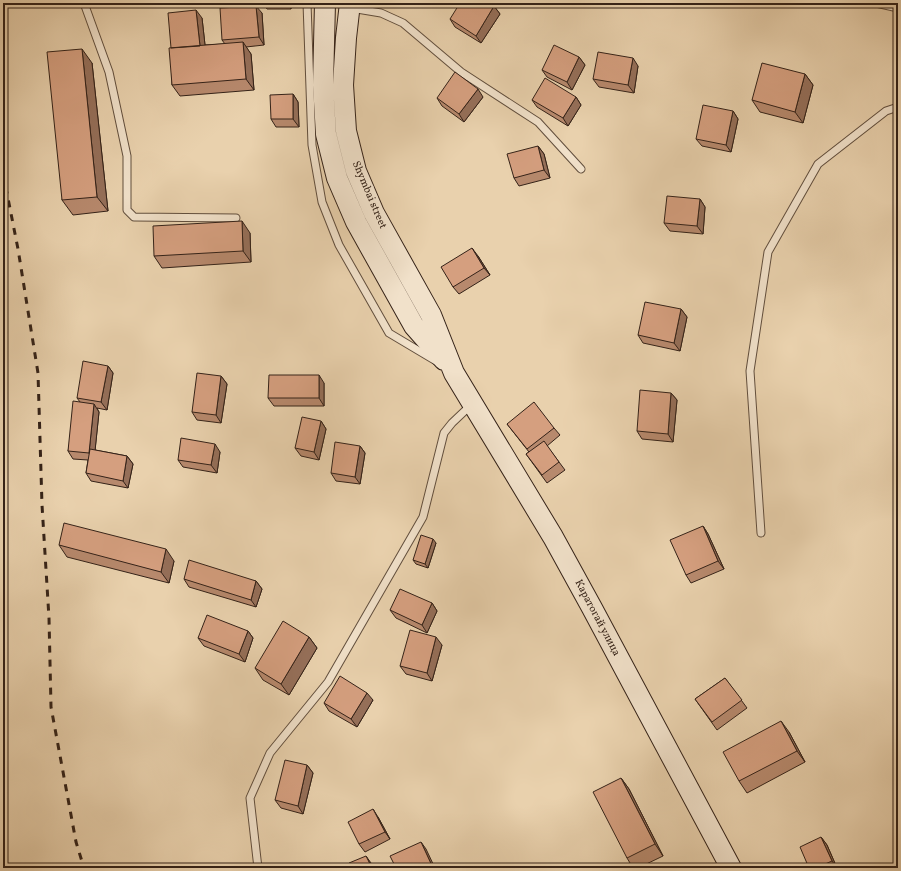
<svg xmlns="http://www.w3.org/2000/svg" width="901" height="871" font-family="Vollkorn,serif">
	<rect width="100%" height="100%" fill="#e9d1ad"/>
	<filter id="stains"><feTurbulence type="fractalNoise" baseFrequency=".005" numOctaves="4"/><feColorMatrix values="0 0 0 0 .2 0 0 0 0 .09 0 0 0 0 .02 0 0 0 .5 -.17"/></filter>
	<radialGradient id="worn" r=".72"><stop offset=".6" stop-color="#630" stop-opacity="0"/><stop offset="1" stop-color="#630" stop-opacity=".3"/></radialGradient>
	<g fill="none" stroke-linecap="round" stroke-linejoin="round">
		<g stroke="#614e3d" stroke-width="9">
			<path id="lane" d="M84,3l25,69 18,84v54l7,7 102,1
				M307,3l5,142 10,57 17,43 50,88 47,28
				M876,3l22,5
				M351,8l30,5 22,10 58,49 77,50 43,47
				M761,533l-11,-162 18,-119 50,-88 68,-53 12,-4
				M258,868l-8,-70 20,-45 58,-71 95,-165 21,-84 8,-10 19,-18"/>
		</g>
		<g stroke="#342218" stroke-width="22">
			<path id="secondary" d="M325,3l-2,82 3,49 11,44 19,44 58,104 30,34
				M350,3l-4,35 -3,47 3,46 10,40 18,42 57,102 23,58 99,164 39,71 139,260"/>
		</g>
		<use href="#lane" stroke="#f1e1ca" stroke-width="7"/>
		<use href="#secondary" stroke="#f1e1ca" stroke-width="20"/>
		<path stroke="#342218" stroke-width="3" stroke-dasharray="7 7" stroke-linecap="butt" d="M3,173l15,76 20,124 4,132 7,113 2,89 25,135 8,26"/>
	</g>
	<path fill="#b7896d" stroke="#342218" d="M263,3h28v6h-24z
		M494,6l6,8 -19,29 -26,-16 -5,-8z
		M262,13l2,32 -18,2 5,7 3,36 -74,6 -8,-11 -1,-37 31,-30 3,27 20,-1 -3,-4z
		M579,57l6,8 -13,25 -25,-13 -5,-7z
		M92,63l16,148 -35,4 -11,-15z
		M638,66l-4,27 -35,-6 -6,-8z
		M805,74l8,11 -10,38 -43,-11 -8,-12z
		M293,94l5,8 1,25h-23l-5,-8z
		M483,97l-19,25 -22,-16 -5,-8z
		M576,97l5,8 -13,21 -31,-19 -5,-7z
		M733,111l5,8 -7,33 -29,-6 -6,-7z
		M538,146l6,8 6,24 -31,8 -5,-8z
		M700,199l5,8 -2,27 -33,-3 -6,-8z
		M250,233l1,29 -89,6 -8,-12z
		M478,256l12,19 -31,19 -6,-7z
		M681,309l6,8 -7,34 -37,-8 -5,-8z
		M108,366l5,7 -6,37 -10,-2 2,4 -4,38 32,6 6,8 -5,24 -37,-7 -5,-8 2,-13 -15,-1 -5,-8 12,-49 -3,-4z
		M221,376l6,8 -6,39 -24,-3 -5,-8z
		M324,383v23h-50l-6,-8z
		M671,393l6,7 -4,42 -31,-3 -5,-8z
		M321,421l5,8 -7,31 -18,-4 -6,-8z
		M507,424l47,4 6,7 -13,11 18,24 -18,13 -21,-29 3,-2z
		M360,446l5,7 -5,31 -24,-3 -5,-8z
		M220,452l-3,21 -34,-6 -5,-7z
		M703,526l5,8 16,35 -33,14 -5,-8z
		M436,543l-8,25 -12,-4 -3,-4z
		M59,545l115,16 -5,22 -102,-26z
		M184,579l72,2 6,8 -6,18 -67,-20z
		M432,603l5,8 -10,22 -31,-15 -6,-8z
		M248,631l5,7 -8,24 -41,-16 -6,-8z
		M309,637l8,11 -28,47 -26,-15 -8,-12z
		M442,645l-10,36 -26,-7 -6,-8z
		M725,678l22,30 -30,22 -22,-31z
		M373,700l-16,27 -28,-16 -5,-8z
		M789,732l16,30 -58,31 -8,-12z
		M307,765l6,8 -10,41 -22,-6 -6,-8z
		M621,778l8,11 34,67 -25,12h-5l-6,-10z
		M378,817l12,22 -25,13 -6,-8z
		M821,837l6,8 10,23h-28z"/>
	<path fill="#956f59" stroke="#342218" d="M287,3h4v6z
		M256,6l6,7 2,32 -5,-8z
		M494,6l6,8 -19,29 -5,-7z
		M196,10l6,8 4,36 -6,-8z
		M243,42l8,12 3,36 -8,-11z
		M82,49l10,14 16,148 -11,-14z
		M579,57l6,8 -13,25 -5,-8z
		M633,58l5,8 -4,27 -6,-8z
		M805,74l8,11 -10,38 -8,-11z
		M478,89l5,8 -19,25 -5,-8z
		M293,94l5,8 1,25 -6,-8z
		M576,97l5,8 -13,21 -5,-8z
		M733,111l5,8 -7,33 -5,-7z
		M538,146l6,8 6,24 -6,-8z
		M700,199l5,8 -2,27 -6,-8z
		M242,221l8,12 1,29 -8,-11z
		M472,248l6,8 12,19 -6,-7z
		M681,309l6,8 -7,34 -6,-8z
		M108,366l5,7 -6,37 -6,-8z
		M319,375l5,8v23l-5,-8z
		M221,376l6,8 -6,39 -5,-8z
		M671,393l6,7 -4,42 -5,-8z
		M94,404l5,8 -5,49 -5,-8z
		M321,421l5,8 -7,31 -5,-8z
		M215,444l5,8 -3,21 -6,-8z
		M360,446l5,7 -5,31 -5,-7z
		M127,456l6,8 -5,24 -5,-7z
		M703,526l5,8 16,35 -6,-8z
		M433,539l3,4 -8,25 -3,-4z
		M166,549l8,12 -5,22 -8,-11z
		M256,581l6,8 -6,18 -5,-7z
		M432,603l5,8 -10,22 -5,-8z
		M248,631l5,7 -8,24 -6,-8z
		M309,637l8,11 -28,47 -8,-11z
		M436,637l6,8 -10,36 -5,-8z
		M367,693l6,7 -16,27 -6,-8z
		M781,721l8,11 16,30 -8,-11z
		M307,765l6,8 -10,41 -5,-8z
		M621,778l8,11 34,67 -8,-12z
		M373,809l5,8 12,22 -5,-7z
		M821,837l6,8 10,23 -5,-7z
		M421,842l5,7 9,19h-2z
		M366,856l5,7 3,5h-2z"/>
	<path fill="#d59f7f" stroke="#342218" d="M460,3h29l5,3 -18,30 -26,-17z
		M256,6l3,31 -37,3 -2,-32z
		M196,10l4,36 -29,2 -3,-35z
		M243,42l3,37 -74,6 -3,-37z
		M554,45l25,12 -12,25 -25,-12z
		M82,49l15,148 -35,3 -15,-148z
		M598,52l35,6 -5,27 -35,-6z
		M762,63l43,11 -10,38 -43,-12z
		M455,72l23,17 -19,25 -22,-16z
		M545,78l31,19 -13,21 -31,-18z
		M293,94v25h-22l-1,-24z
		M703,105l30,6 -7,34 -30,-6z
		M538,146l6,24 -30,8 -7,-24z
		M667,196l33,3 -3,27 -33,-3z
		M242,221l1,30 -89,5 -1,-30z
		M472,248l12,20 -31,19 -12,-20z
		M645,302l36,7 -7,34 -36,-8z
		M83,361l25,5 -7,36 -24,-4z
		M197,373l24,3 -5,39 -24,-3z
		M269,375h50v23h-51z
		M640,390l31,3 -3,41 -31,-3z
		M73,401l21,3 -5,49 -21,-2z
		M534,402l20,26 -27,21 -20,-25z
		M302,417l19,4 -7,31 -19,-4z
		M181,438l34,6 -4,21 -33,-5z
		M544,441l15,21 -17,13 -16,-21z
		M335,442l25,4 -5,31 -24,-4z
		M90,449l37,7 -4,25 -37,-8z
		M64,523l102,26 -5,23 -102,-27z
		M703,526l15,35 -32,14 -16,-35z
		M421,535l12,4 -8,25 -12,-4z
		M189,560l67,21 -5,19 -67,-21z
		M400,589l32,14 -10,22 -32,-15z
		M207,615l41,16 -9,23 -41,-16z
		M283,621l26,16 -28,47 -26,-16z
		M410,630l26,7 -9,36 -27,-7z
		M340,676l27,17 -16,26 -27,-16z
		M725,678l17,22 -30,22 -17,-23z
		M781,721l16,30 -58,30 -16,-29z
		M285,760l22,5 -9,41 -23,-6z
		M621,778l34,66 -28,14 -34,-66z
		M373,809l12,23 -26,12 -11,-22z
		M821,837l11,24 -16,7h-7l-9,-21z
		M421,842l12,26h-37l-6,-12z
		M366,856l6,12h-21l-2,-5z"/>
	<g text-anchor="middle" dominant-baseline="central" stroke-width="4" stroke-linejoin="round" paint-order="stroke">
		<g font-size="11" fill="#342218" stroke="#f1e1ca">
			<text transform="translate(369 195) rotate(67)">Shymbai street</text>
			<text transform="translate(597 618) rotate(62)">Каратогай улица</text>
		</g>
	</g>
	<rect width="901" height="871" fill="none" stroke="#e9d1ad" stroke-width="16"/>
	<rect x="4" y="4" width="893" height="863" fill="none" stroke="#342218" stroke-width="2"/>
	<rect x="8" y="8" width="885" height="855" fill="none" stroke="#342218"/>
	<rect width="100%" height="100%" filter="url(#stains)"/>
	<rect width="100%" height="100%" fill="url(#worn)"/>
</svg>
